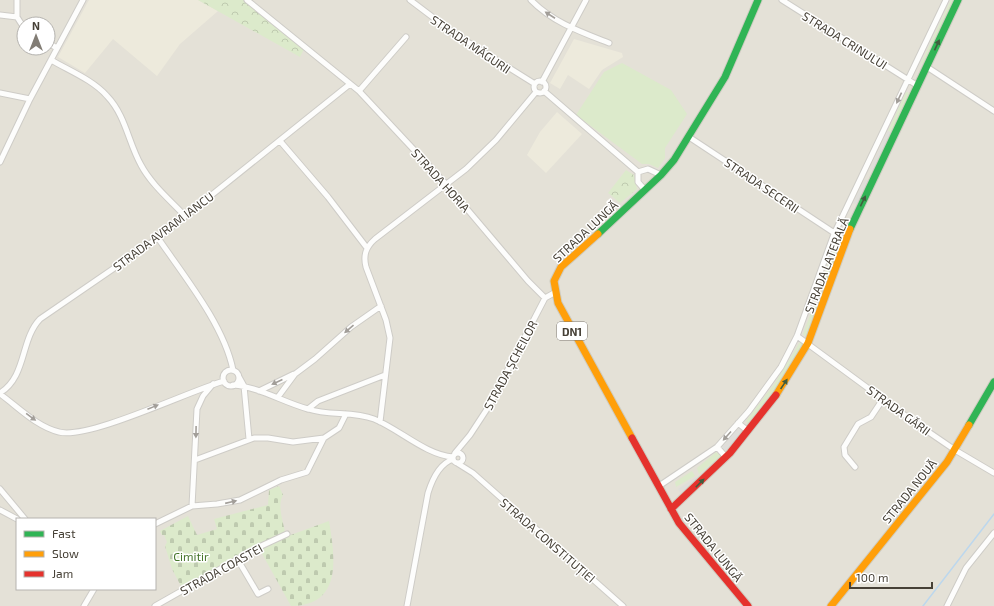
<svg xmlns="http://www.w3.org/2000/svg" width="994" height="606" font-family="'Exo 2',sans-serif">
	<defs>
		<pattern id="cemetery-stones" width="16" height="16" patternUnits="userSpaceOnUse"><rect width="16" height="16" fill="#dceacb"/><path d="M2 7V4a2 2 0 0 1 4 0v3zM10 15v-3a2 2 0 0 1 4 0v3z" fill="#becaaf"/></pattern>
		<pattern id="park-crowns" width="20" height="18" patternUnits="userSpaceOnUse"><rect width="20" height="18" fill="#dceacb"/><path d="M2 6a3 3 0 1 1 6 0M12 15a3 3 0 1 1 6 0" fill="none" stroke="#becaaf"/></pattern>
	</defs>
	<rect width="100%" height="100%" fill="#f0efea"/>
	<path fill="#e4e1d7" fill-rule="evenodd" d="M0,0h994v606h-994zM24,24h24v24h-24zM17,519h138v70h-138z"/>
	<path fill="#edeadc" d="M89,0h109l20,11 -38,33 -23,32 -44,-37 -28,34 -27,-16z
		M574,39l48,14 1,4 -21,13 -13,19 -21,-14 -8,14 -10,-6z
		M557,112l25,22 -36,39 -19,-18 13,-23z"/>
	<path fill="#dceacb" d="M951,0h4l-31,64 -3,-1z
		M622,63l49,27 16,24 -22,34v10l-7,10 -9,-4h-7l-66,-49 28,-43z
		M906,92l5,1 -19,40 -4,-2z
		M839,240l1,2 -13,39 -3,1 -1,-2 13,-39z
		M814,305l4,1 -11,30h-2l-2,-2z
		M800,342l2,1v3c-8,15 -40,72 -54,78l-2,-3 29,-38z
		M716,452l4,3v2l-21,17 -2,-6z
		M692,471l3,5 -19,11 -1,-5z"/>
	<path fill="url(#cemetery-stones)" d="M279,486l4,9c-6,10 0,26 2,37l-28,14 -75,42 -10,-19 -7,-23 2,-4 -3,-7h-2l-2,-4 28,-15 9,19 20,-6 -3,-10 54,-14 1,-15z
		M329,521c6,36 14,85 -38,85l-31,-56 28,-14z"/>
	<path fill="url(#park-crowns)" d="M198,0h48l58,49 -4,8z
		M626,170l8,5 3,14 -17,14 -12,-10z"/>
	<path fill="#dfdeda" d="M888,131l4,2 -18,38 -4,-2z
		M865,179l4,2 -11,24 -5,-2z
		M739,427l5,5 -19,20 -5,-5z
		M696,477l3,3 -19,13 -2,-4z"/>
	<g fill="none" stroke-linecap="round" stroke-linejoin="round">
		<path stroke="#bcd7ed" stroke-width="1.5" d="M923,606l71,-92"/>
		<g stroke="#ceccc7" stroke-width="7">
			<path id="street" d="M17,0v17l7,11
				M247,0l112,91 86,92 83,98 17,17
				M410,0l45,34 80,50
				M531,0c21,22 50,32 78,43
				M782,0l136,86
				M0,15l17,2
				M48,43l9,5
				M51,60c19,11 42,20 56,36 19,20 21,46 34,69 10,19 29,35 44,51
				M927,67l67,44
				M534 87a6 6 0 1 1 12 0a6 6 0 1 1-12 0Z
				M542,82l44,-82
				M359,91l47,-54
				M544,91l94,81
				M0,93l30,6
				M689,137l156,103
				M280,141l48,56 39,51
				M0,162l30,-63 53,-99
				M638,172l10,-3 13,6
				M638,172v10l7,8
				M158,238c26,38 66,87 75,132
				M797,336l117,86 41,28 39,23
				M223 378a8 8 0 1 1 16 0a8 8 0 1 1-16 0Z
				M239,377l5,9 5,53
				M233,385c27,2 49,17 75,24 21,7 45,2 66,10 25,10 52,36 79,38
				M259,391l35,-17
				M0,393c27,-17 20,-53 40,-74l118,-81 192,-154
				M0,394c18,13 37,33 59,38 29,8 130,-41 165,-51
				M278,397l17,-23 20,-15 36,-32 30,-21
				M308,409l10,-8 67,-26
				M380,422l10,-84 -4,-18 -20,-53c-3,-12 0,-20 9,-28l91,-70 30,-29 40,-48
				M738,423l10,8
				M717,447l8,9
				M453 458a5 5 0 1 1 10 0a5 5 0 1 1-10 0Z
				M455,453l15,-18 19,-29 56,-108 9,-5
				M195,460l59,-22h14l25,4 31,-4
				M457,463l16,10 150,133
				M855,467l-10,-12 -1,-8 14,-23 13,-7 12,-18
				M659,486l58,-39 32,-36 32,-44 16,-31 37,-102 112,-234
				M0,489l25,30
				M192,506l5,-97 6,-13 10,-12
				M0,510l17,9
				M155,524l37,-18 25,-2 23,-4 41,-20 26,-8 17,-34 15,-10 7,-14
				M238,560l20,34 10,-5
				M84,606l10,-17
				M155,606l104,-59 28,-13
				M407,606l21,-113c4,-13 11,-29 25,-34
				M947,606l19,-38 28,-35"/>
		</g>
		<g stroke="#ceccc1" stroke-width="9">
			<path id="fast" d="M850,229l108,-229
				M598,234l63,-59 13,-15 51,-83 33,-77
				M969,425l25,-43"/>
		</g>
		<g stroke="#ceccc1" stroke-width="9">
			<path id="slow" d="M598,234l-37,33 -7,14 4,22 74,135
				M776,395l32,-52 42,-114
				M831,606l116,-144 22,-37"/>
		</g>
		<g stroke="#ceccc1" stroke-width="9">
			<path id="jam" d="M632,438l47,85 69,83
				M671,509l59,-56 46,-58"/>
		</g>
		<use href="#street" stroke="#fdfdfc" stroke-width="5"/>
		<use href="#fast" stroke="#30b455" stroke-width="7"/>
		<use href="#slow" stroke="#ff9f0a" stroke-width="7"/>
		<use href="#jam" stroke="#e5322d" stroke-width="7"/>
	</g>
	<defs><path id="oneway-solid" d="M-6-.8H1V-3.2L6.5 0L1 3.2V.8H-6Z"/></defs>
	<g fill="#a29e99">
		<use href="#oneway-solid" transform="translate(550 15) rotate(-147)"/>
		<use href="#oneway-solid" transform="translate(899 98) rotate(115)"/>
		<use href="#oneway-solid" transform="translate(349 329) rotate(139)"/>
		<use href="#oneway-solid" transform="translate(277 382) rotate(155)"/>
		<use href="#oneway-solid" transform="translate(153 407) rotate(-22)"/>
		<use href="#oneway-solid" transform="translate(31 417) rotate(36)"/>
		<use href="#oneway-solid" transform="translate(196 432) rotate(91)"/>
		<use href="#oneway-solid" transform="translate(727 436) rotate(132)"/>
		<use href="#oneway-solid" transform="translate(231 502) rotate(-13)"/>
	</g>
	<g fill="#405d3e">
		<use href="#oneway-solid" transform="translate(937 45) rotate(-65)"/>
		<use href="#oneway-solid" transform="translate(863 201) rotate(-64)"/>
		<use href="#oneway-solid" transform="translate(784 384) rotate(-56)"/>
		<use href="#oneway-solid" transform="translate(700 483) rotate(-45)"/>
	</g>
	<g text-anchor="middle" dominant-baseline="central" stroke-width="3" stroke-linejoin="round" paint-order="stroke">
		<rect fill="#fff" stroke="#7e7972" stroke-width="1" x="557" y="322" width="30" height="18" rx="3"/>
		<g font-size="11" font-weight="bold" fill="#464036">
			<text x="572" y="331">DN1</text>
		</g>
		<g font-size="12" fill="#464036" stroke="#fff">
			<text transform="translate(845 40) rotate(32)">STRADA CRINULUI</text>
			<text transform="translate(471 44) rotate(34)">STRADA MĂGURII</text>
			<text transform="translate(441 180) rotate(48)">STRADA HORIA</text>
			<text transform="translate(762 185) rotate(34)">STRADA SECERII</text>
			<text transform="translate(163 231) rotate(-37)">STRADA AVRAM IANCU</text>
			<text transform="translate(585 231) rotate(-43)">STRADA LUNGĂ</text>
			<text transform="translate(826 265) rotate(-69)">STRADA LATERALĂ</text>
			<text transform="translate(510 365) rotate(-62)">STRADA ȘCHEILOR</text>
			<text transform="translate(899 410) rotate(36)">STRADA GĂRII</text>
			<text transform="translate(909 491) rotate(-51)">STRADA NOUĂ</text>
			<text transform="translate(548 540) rotate(41)">STRADA CONSTITUȚIEI</text>
			<text transform="translate(714 547) rotate(51)">STRADA LUNGĂ</text>
			<text transform="translate(221 569) rotate(-29)">STRADA COASTEI</text>
		</g>
		<g font-size="12" fill="#45752b" stroke="#fff">
			<text x="191" y="556">Cimitir</text>
		</g>
	</g>
	<rect x="16" y="518" width="140" height="72" fill="#ffffff" stroke="#b5b3af"/>
	<rect x="24" y="531" width="20" height="6" fill="#30b455" stroke="#b5b3af"/>
	<text x="52" y="538" font-size="12" fill="#464036">Fast</text>
	<rect x="24" y="551" width="20" height="6" fill="#ff9f0a" stroke="#b5b3af"/>
	<text x="52" y="558" font-size="12" fill="#464036">Slow</text>
	<rect x="24" y="571" width="20" height="6" fill="#e5322d" stroke="#b5b3af"/>
	<text x="52" y="578" font-size="12" fill="#464036">Jam</text>
	<g transform="translate(36 36)"><circle r="19" fill="#ffffff" stroke="#b5b3af"/>
	<path d="M0-3L7 15L0 10L-7 15Z" fill="#827d75"/>
	<text y="-6" font-size="11" font-weight="bold" text-anchor="middle" fill="#464036">N</text>
	</g>
	<path d="M850 582v6h82v-6" fill="none" stroke="#464036" stroke-width="2"/>
	<text x="856" y="582" font-size="12" fill="#464036" stroke="#ffffff" stroke-width="3" paint-order="stroke">100 m</text>
</svg>
